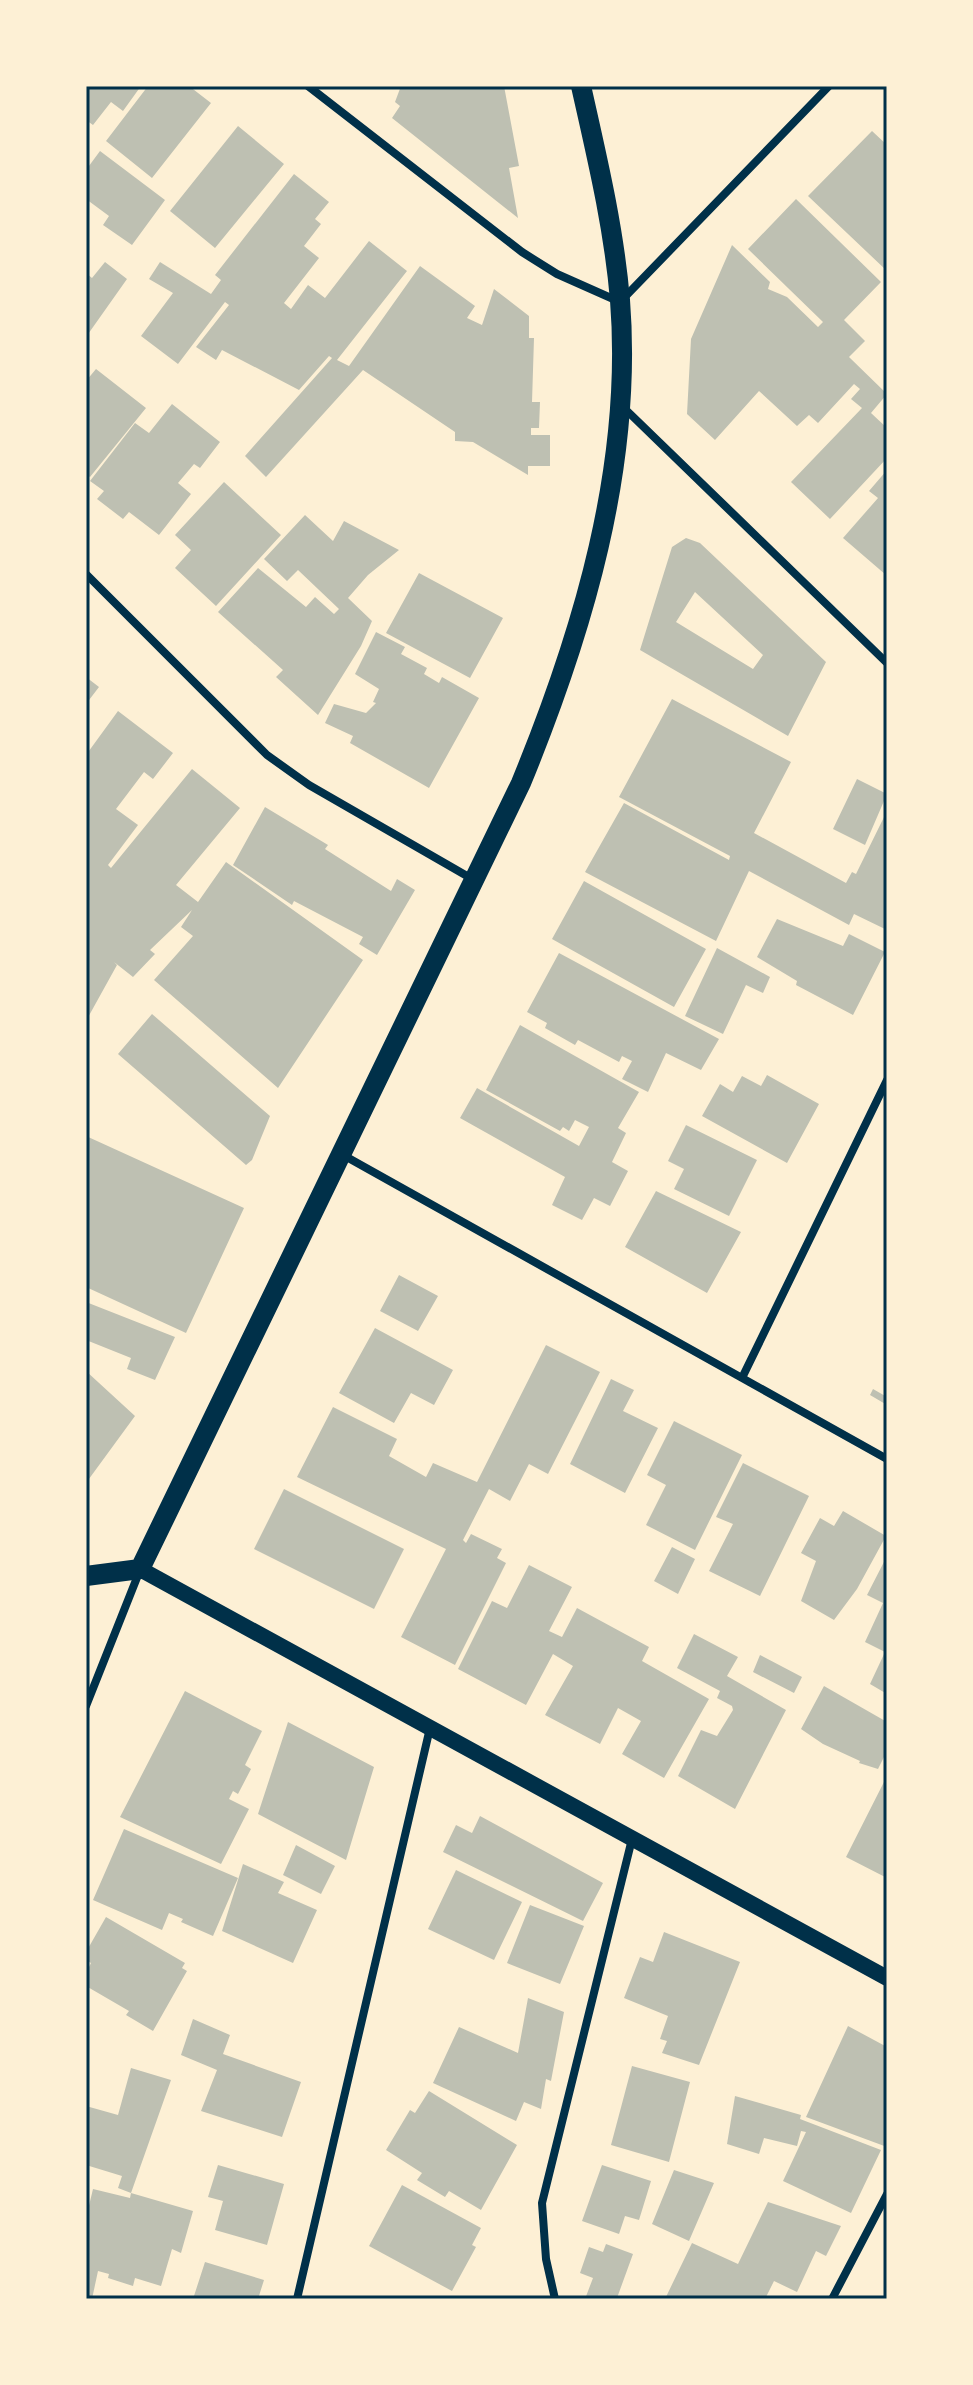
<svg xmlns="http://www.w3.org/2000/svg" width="973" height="2385" font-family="'Sofia Sans Condensed',sans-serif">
	<rect width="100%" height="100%" fill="#fdf0d5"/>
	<path fill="#bec0b2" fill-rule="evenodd" d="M86,86h55l-18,25 -12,-9 -18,23 -7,-5z
		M148,86h41l22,17 -59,75 -46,-37z
		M401,86h103l15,80 -10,2 9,50 -126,-100 8,-12 -5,-4z
		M238,126l46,38 -69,84 -45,-37z
		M872,131l15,14v126l-79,-75z
		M100,151l65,49 -33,45 -29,-20 6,-9 -23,-17v-29z
		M294,174l35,28 -14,17 6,5 -17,22 15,12 -35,45 7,6 17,-24 17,13 44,-57 38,30 -70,89 12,6 71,-100 55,40 -8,12 15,7 12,-36 35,27v22h5l-2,64h8l-1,26h-8v7h19v31h-22v9l-55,-33 -18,-1v-9l-92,-62 -97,107 -21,-21 87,-98 -3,-2 -30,34 -77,-40 -6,10 -20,-13 33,-42 -4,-3 -47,62 -37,-28 32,-43 -24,-14 11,-17 51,32 10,-14 -6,-5z
		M796,199l85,83 -37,38 21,21 -16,16 38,37 -16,19 16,15v30l-57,61 -39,-37 71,-74 -11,-9 9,-10 -6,-5 -36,39 -9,-8 -12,11 -38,-35 -44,49 -28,-26 4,-75 41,-94 38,37 -2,7 19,8 31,30 5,-5 -75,-73z
		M105,262l22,17 -41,58v-64l6,5z
		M96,369l50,39 -56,69 -4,-3v-93z
		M172,404l48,38 -20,26 -6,-4 -16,19 13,11 -32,41 -30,-23 -6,7 -26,-20 7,-8 -14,-10 45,-58 14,10z
		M887,470v103l-1,2 -43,-37 35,-40 -9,-7z
		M224,482l57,53 -65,71 -41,-38 16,-18 -16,-15z
		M305,515l28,26 11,-20 55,29 -31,25 -20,23 24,23 -11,25 -43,69 -42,-38 7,-7 -65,-58 40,-44 48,39 9,-10 19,17 5,-5 -41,-39 -11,11 -23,-22z
		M686,538l14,5 126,119 -38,74 -148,-86 32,-103zM695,592l68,63 -10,14 -77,-47z
		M419,573l84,45 -33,60 -84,-45z
		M376,632l29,15 -4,7 26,14 -3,6 15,9 3,-6 37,21 -50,90 -79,-45 3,-7 -28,-13 9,-19 32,9 10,-10 -3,-1 6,-13 -24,-15z
		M86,677l13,10 -13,17z
		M672,699l119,63 -37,71 92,50 6,-11 4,2 31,-63v119l-33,-16 -5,11 -100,-54 -33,70 -131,-69 39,-69 105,57 1,-4 -111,-59z
		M118,711l55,42 -20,26 -9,-7 -28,37 22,16 -30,40 3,3 81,-99 48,39 -64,77 22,17 28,-40 137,98 -85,128 -124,-108 39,-44 -12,-9 11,-17 -42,40 5,4 -22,23 -19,-15 3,3 -31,56v-158l3,-4 -3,-3v-101z
		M857,779l30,15 -22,51 -32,-16z
		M265,807l63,38 -3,4 66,42 6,-12 18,11 -38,65 -18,-11 4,-7 -69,-36 -2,4 -59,-40z
		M584,881l122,68 -32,58 -122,-68z
		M777,919l66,27 6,-12 36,18 -32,63 -57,-30 1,-4 -40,-24z
		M717,948l53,29 -7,16 -17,-8 -23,49 -38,-18z
		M559,953l160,86 -18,31 -35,-17 -18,39 -26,-13 10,-18 -10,-5 -3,6 -41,-22 -3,5 -30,-17 2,-5 -20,-11z
		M152,1014l118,102 -18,44 -6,5 -128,-111z
		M520,1025l119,67 -21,36 8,5 -14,29 16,9 -18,35 -16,-8 -12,22 -30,-15 13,-28 -105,-59 17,-30 102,58 10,-19 -14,-7 -6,11 -6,-4 -3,4 -74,-41z
		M767,1075l52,29 -32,59 -85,-47 18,-32 13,8 9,-16 19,10z
		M686,1125l71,35 -28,56 -55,-27 10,-20 -16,-8z
		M86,1136l158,72 -58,125 -100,-46z
		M656,1191l85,41 -34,61 -82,-46z
		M399,1275l39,21 -20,35 -38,-20z
		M86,1302l89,35 -20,43 -28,-11 4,-11 -45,-18z
		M375,1328l78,42 -19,35 -23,-12 -17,30 -55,-30z
		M546,1345l54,27 -52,102 -19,-10 -19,37 -21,-12 -26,51 3,3 5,-9 31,15 -5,9 9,5 -51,102 -54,-28 45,-88 -149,-72 36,-70 64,32 -8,17 37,21 7,-14 44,19z
		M86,1371l49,45 -49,67z
		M611,1379l23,11 -11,21 35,17 -33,65 -55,-29z
		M873,1389l14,8v8l-17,-10z
		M674,1421l68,34 -47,95 -49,-25 20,-40 -19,-10z
		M743,1463l66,33 -49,100 -51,-25 24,-47 -17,-7z
		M284,1489l120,60 -30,60 -120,-60z
		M843,1511l43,25 -29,53 -23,31 -33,-19 15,-40 -15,-8 19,-35 14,8z
		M672,1547l23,12 -17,35 -24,-13z
		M887,1556v138l-17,-10 15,-32 -20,-10 18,-39 -16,-8z
		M529,1565l43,22 -23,44 13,6 15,-29 72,39 -7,14 67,38 -45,79 -42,-24 19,-33 -23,-13 -18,36 -55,-29 28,-49 -20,-12 -27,51 -68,-36 34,-68 15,7z
		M694,1634l44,23 -11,19 59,34 -51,99 -57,-33 23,-46 16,6 16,-26 -1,-4 -15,-8 3,-7 -43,-23z
		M760,1655l42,22 -8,16 -41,-21z
		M824,1686l63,36v29l-9,18 -19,-6 1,-2 -37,-17 -22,-15z
		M185,1691l77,40 -17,34 6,4 -13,25 -5,-3 -4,8 20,10 -28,55 -101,-47z
		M288,1722l86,45 -28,93 -88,-46z
		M887,1776v102l-41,-21z
		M480,1816l123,67 -20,38 -140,-69 13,-27 16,8z
		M124,1829l114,49 -25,58 -32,-14 2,-3 -14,-6 -7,17 -69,-30z
		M296,1845l39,21 -14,28 -38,-19z
		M243,1864l41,18 -6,11 39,17 -24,53 -71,-32z
		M456,1870l66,32 -28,58 -66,-31z
		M530,1905l54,21 -24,58 -53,-21z
		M106,1917l79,46 -3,5 5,3 -34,60 -27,-16 3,-4 -43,-25v-13l5,-10 -5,-3v-8z
		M664,1932l76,30 -41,103 -37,-12 5,-12 -7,-2 8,-23 -44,-18 16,-41 13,5z
		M528,1998l36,14 -13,69 -5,-2 -5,30 -17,-7 -8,19 -83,-38 26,-56 59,26z
		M193,2019l37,16 -7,19 78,28 -19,55 -81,-26 16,-41 -36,-15z
		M848,2026l39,21v100l-81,-30z
		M632,2066l58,16 -21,80 -58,-17z
		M131,2068l40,12 -40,113 -13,-5 4,-12 -36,-11v-59l32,9z
		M429,2091l88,54 -36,65 -32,-19 -4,6 -28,-17 5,-7 -36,-23 24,-40 5,3z
		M735,2096l66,19 -1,4 81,31 -30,63 -68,-32 23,-49 -5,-1 -4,15 -33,-8 -5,16 -32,-10z
		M218,2165l66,19 -17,61 -52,-15 8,-29 -15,-4z
		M602,2165l49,16 -12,39 -14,-4 -6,18 -37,-13z
		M674,2170l40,13 -25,58 -37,-17z
		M402,2185l79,43 -9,17 4,2 -24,44 -83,-45z
		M93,2189l37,9 1,-5 62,18 -12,42 -9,-4 -11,37 -26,-8 -2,8 -25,-8 1,-4 -11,-3 -6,28h-6v-81z
		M768,2202l73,24 -15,30 -10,-5 -19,41 -23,-11 -9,18h-100l27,-56 46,21z
		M606,2244l27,10 -16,44 -32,1 8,-21 -13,-5 9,-26 14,5z
		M205,2262l59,18 -6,19h-65z"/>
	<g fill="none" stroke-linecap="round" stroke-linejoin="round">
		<path stroke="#003049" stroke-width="8" d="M308,86l214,166 35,22 63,28 209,-216
			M623,407l264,256
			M86,574l181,181 42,30 165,95
			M343,1155l544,304
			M742,1378l145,-298
			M86,1706l54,-136
			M297,2299l133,-571
			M555,2299l-9,-40 -4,-56 90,-364
			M832,2299l55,-105"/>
		<path stroke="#003049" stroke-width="16" d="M140,1569l747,409"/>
		<path stroke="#003049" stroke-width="20" d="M86,1576l54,-7 381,-786c62,-151 112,-317 99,-483 -6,-72 -23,-143 -39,-214"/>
	</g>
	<rect width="973" height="2385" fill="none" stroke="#fdf0d5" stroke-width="176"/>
	<rect x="88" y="88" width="797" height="2209" fill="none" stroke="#003049" stroke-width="3"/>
</svg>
